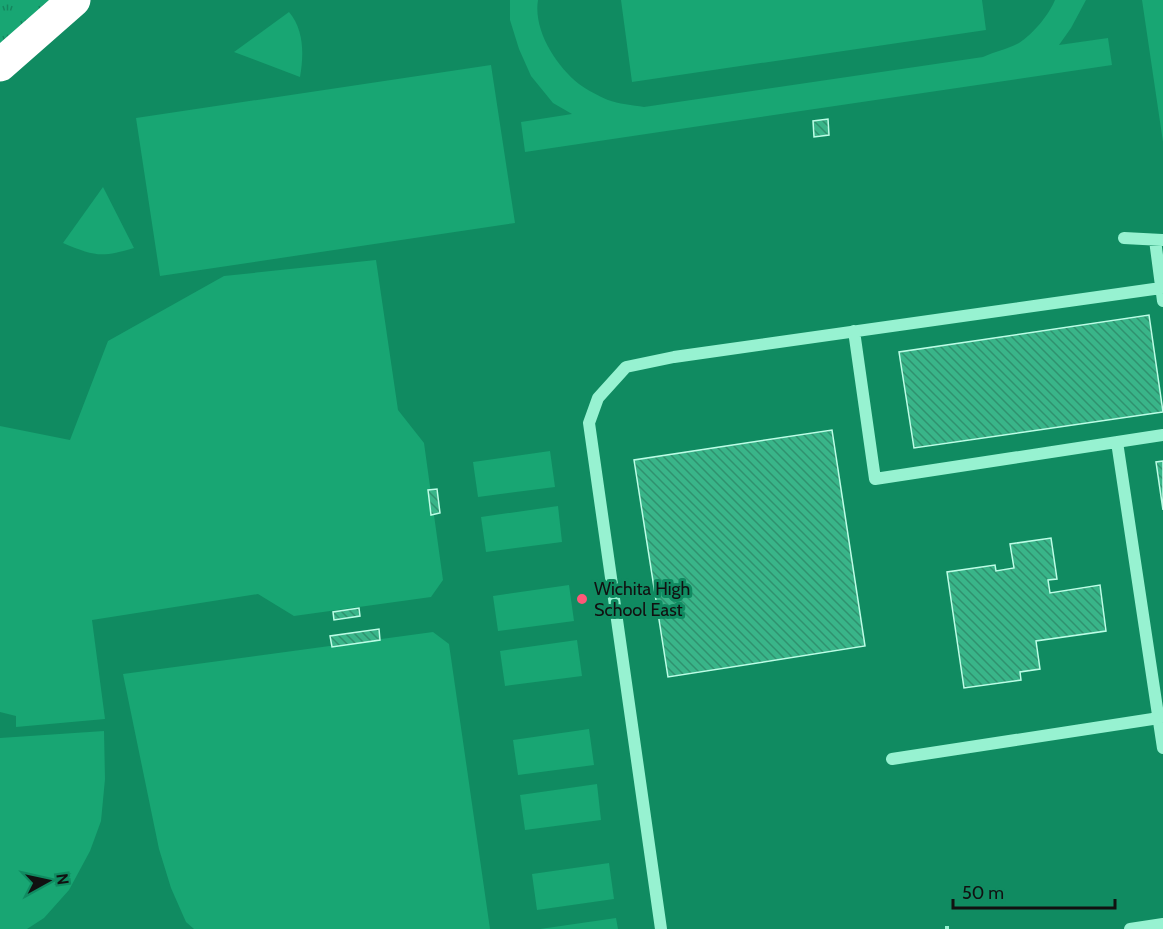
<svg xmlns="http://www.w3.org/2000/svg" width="1163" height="929" font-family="Cabin,sans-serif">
	<defs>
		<pattern id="grass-tufts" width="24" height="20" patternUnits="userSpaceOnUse" patternTransform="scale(1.5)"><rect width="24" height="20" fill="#18a673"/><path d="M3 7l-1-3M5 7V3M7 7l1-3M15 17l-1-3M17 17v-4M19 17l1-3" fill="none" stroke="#14865d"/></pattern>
		<pattern id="building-back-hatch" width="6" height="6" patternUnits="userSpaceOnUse" patternTransform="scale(1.5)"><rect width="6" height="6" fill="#39b589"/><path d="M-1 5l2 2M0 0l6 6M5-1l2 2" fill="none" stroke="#2f926f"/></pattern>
	</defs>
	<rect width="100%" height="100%" fill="#108b61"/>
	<path fill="url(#grass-tufts)" d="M0,0h53l-53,48z"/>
	<path fill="#18a673" d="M510,0h28c-5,30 18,66 41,84 8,6 20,12 29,16 10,4 25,5 36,7l339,-50c11,-5 25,-8 36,-14 13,-8 30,-28 36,-43h31l-15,28 -12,17 49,-7 4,27 -587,87 -4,-30 51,-8 -19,-11 -22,-27 -12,-27 -9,-29z
		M621,0h361l4,30 -354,52z
		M1142,0h21v142z
		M289,12c15,18 15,42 11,65l-66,-25z
		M491,65l24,158 -355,53 -24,-158z
		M103,187l31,61c-33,10 -40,8 -71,-5z
		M376,260l22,150 26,33 19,137 -12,17 -137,19 -36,-22 -166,26 13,99 -89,8v-11l-16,-4v-286l70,14 38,-99 116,-65z
		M550,451l5,36 -77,10 -5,-35z
		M558,506l4,36 -76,10 -5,-35z
		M569,585l5,36 -76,10 -5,-35z
		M433,632l16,12 41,285h-296l-8,-7 -15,-34 -12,-39 -36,-175z
		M577,640l5,36 -77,10 -5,-35z
		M589,729l5,36 -76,10 -5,-35z
		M104,731l1,48 -4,42 -11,30 -21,39 -25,28 -17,11h-27v-191z
		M597,784l4,36 -76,10 -5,-35z
		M609,863l5,36 -77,11 -5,-36z
		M616,918l2,11h-78z"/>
	<path fill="url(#building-back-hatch)" stroke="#bdfde6" stroke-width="1.5" d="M828,119l1,16 -15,2 -1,-16z
		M1149,315l14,97 -249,36 -15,-96z
		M832,430l33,216 -197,31 -34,-217z
		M1163,461v49l-7,-48z
		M437,489l3,24 -9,2 -3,-25z
		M1051,538l6,41 -9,1 2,13 50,-8 6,46 -70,10 4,28 -20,3 1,8 -57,8 -17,-116 48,-7 1,6 18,-3 -4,-24z
		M359,608l1,8 -26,4 -1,-8z
		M379,629l1,11 -48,7 -2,-11z"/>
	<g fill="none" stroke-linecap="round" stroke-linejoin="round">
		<path stroke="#97f2d1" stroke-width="4" stroke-dasharray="3 4.5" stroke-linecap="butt" d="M947,929v-4"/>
		<path stroke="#97f2d1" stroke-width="12" d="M1124,238l38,2
			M1155,240l8,61
			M854,331l21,148 288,-44
			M1117,442l46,306
			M892,759l267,-41
			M661,929l-72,-506 9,-25 28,-31 48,-10 487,-69
			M1130,929l33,-5"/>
		<path stroke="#fff" stroke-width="33" d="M0,65l74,-65"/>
	</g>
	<circle fill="#ff5778" stroke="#108b61" stroke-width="2" cx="582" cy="599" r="6"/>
	<g text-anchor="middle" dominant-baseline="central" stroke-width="6" stroke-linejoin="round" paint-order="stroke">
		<g font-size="18" fill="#111" stroke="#108b61" text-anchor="start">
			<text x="594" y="589">Wichita High<tspan x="594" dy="21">School East</tspan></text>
		</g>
	</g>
	<g transform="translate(48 881) rotate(82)" stroke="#108b61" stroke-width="4.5" paint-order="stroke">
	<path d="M0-4.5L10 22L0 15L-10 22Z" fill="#111111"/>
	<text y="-9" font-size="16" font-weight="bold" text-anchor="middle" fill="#111111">N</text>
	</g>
	<path d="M953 899v9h162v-9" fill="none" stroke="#111111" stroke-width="3"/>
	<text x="962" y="899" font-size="18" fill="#111111" stroke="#108b61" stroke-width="4.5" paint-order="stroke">50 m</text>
</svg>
